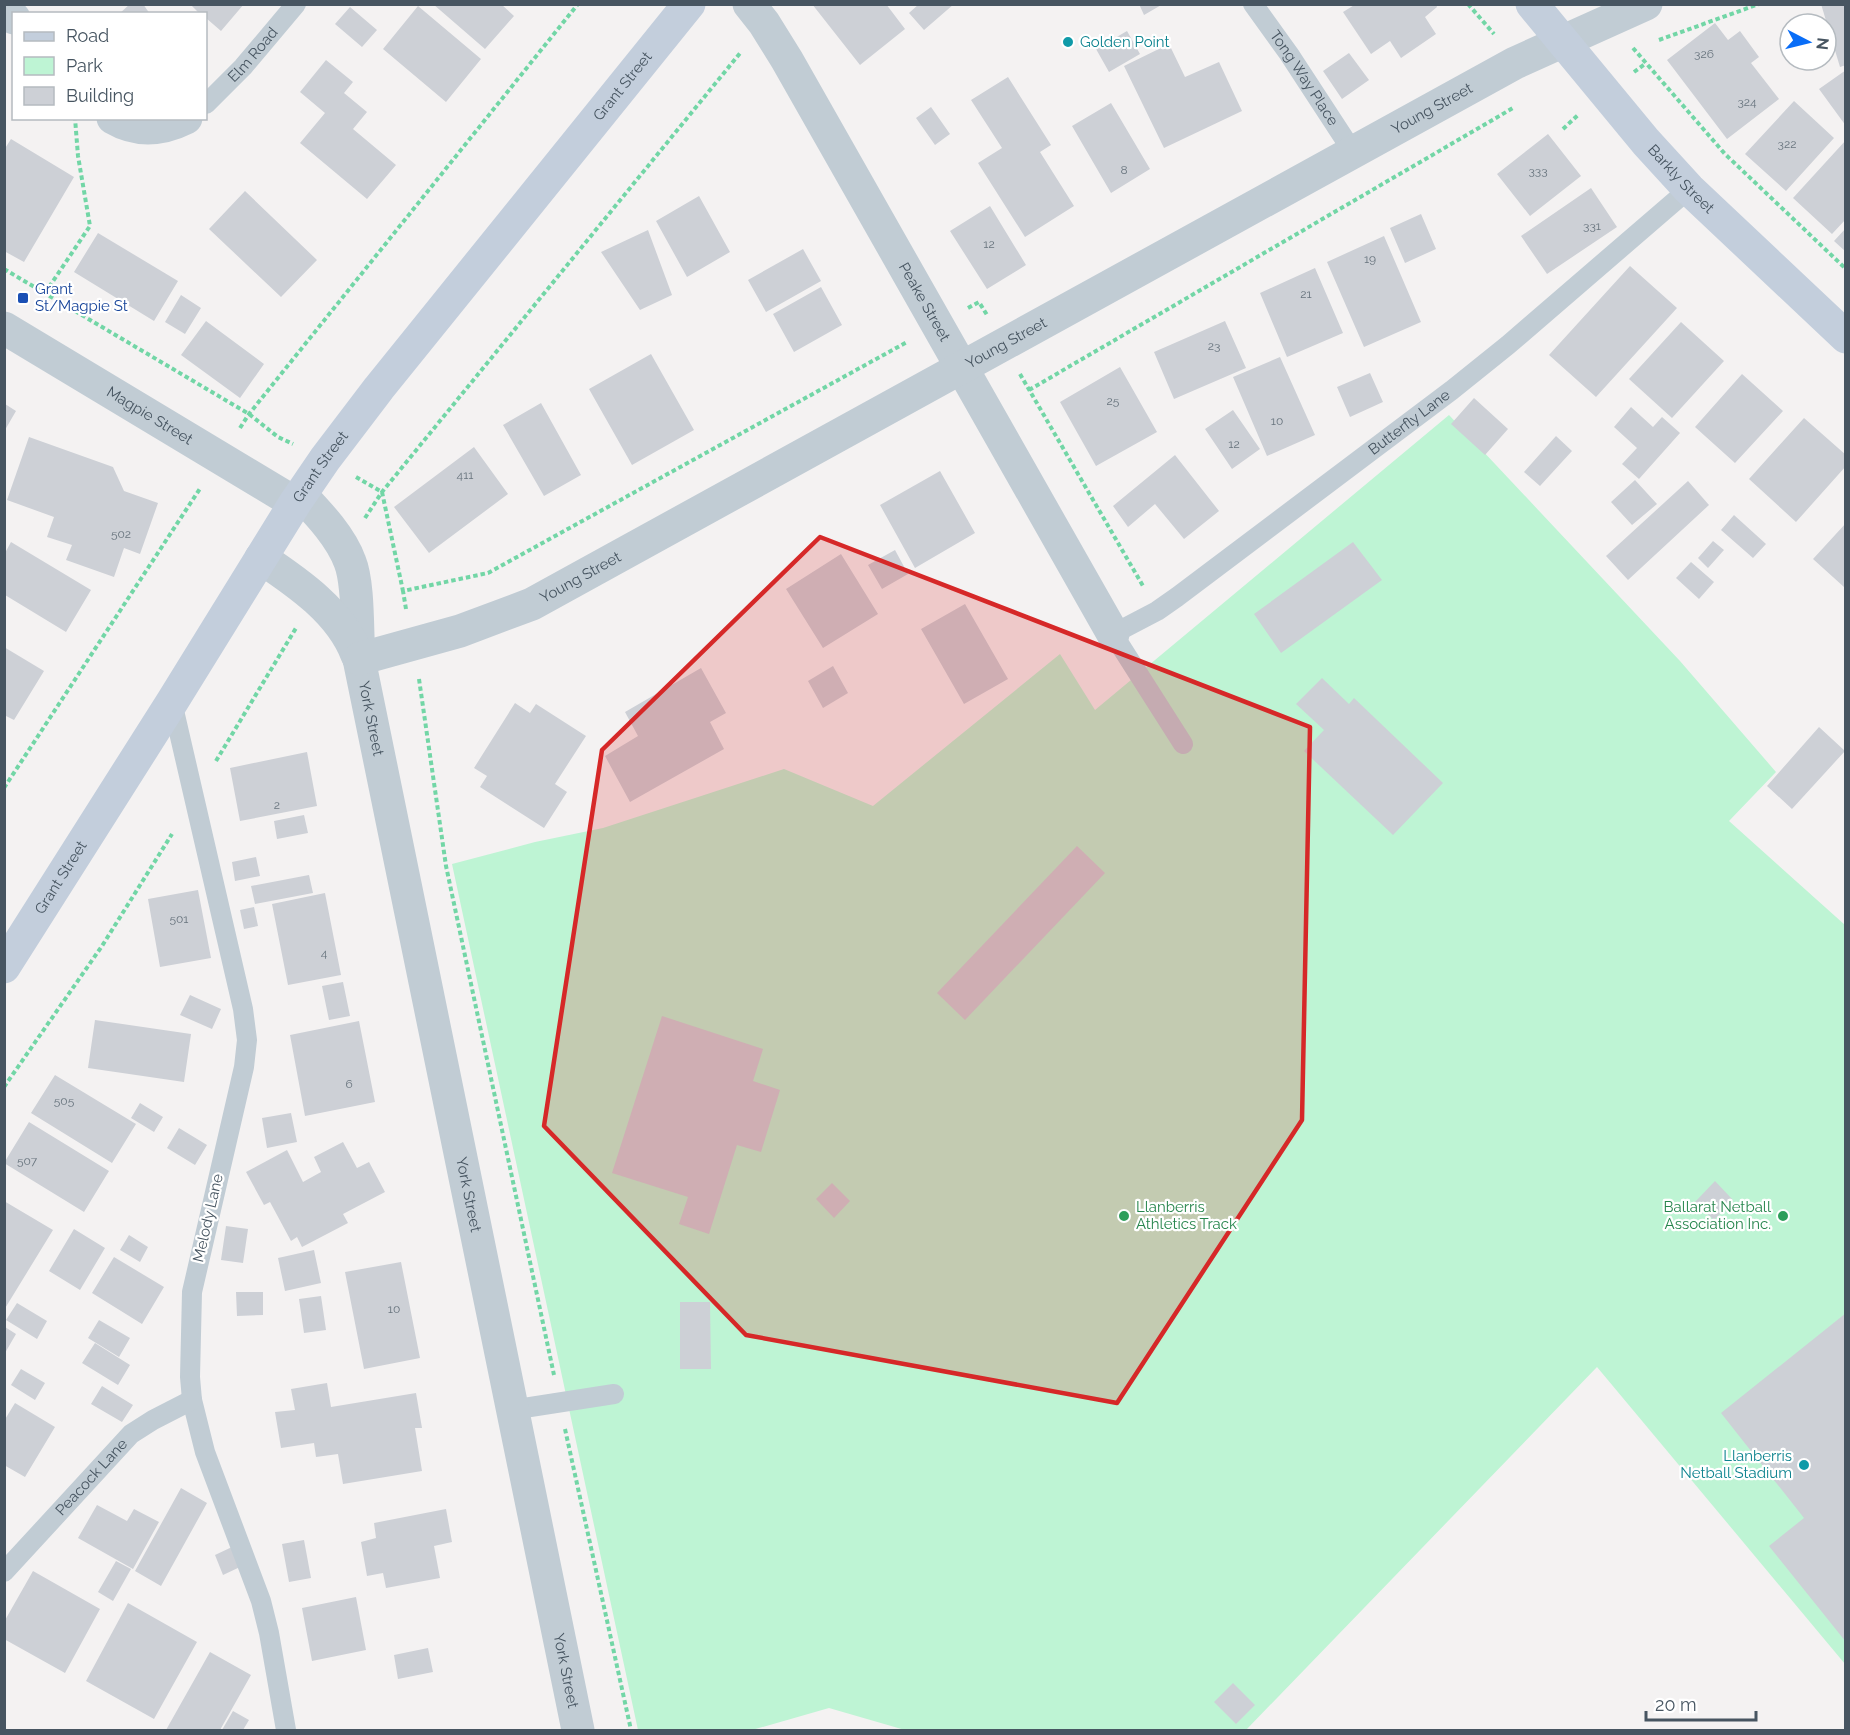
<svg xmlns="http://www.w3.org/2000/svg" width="1850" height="1735" font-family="Raleway,sans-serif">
	<rect width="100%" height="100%" fill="#f4f2f2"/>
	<path fill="#bef4d4" d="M1449,415l231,246 96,111 -47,49 116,104v739l-248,-297 -351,363h-341l-76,-22 -77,22h-114l-186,-866 83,-22 68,-14 181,-59 89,37 187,-152 35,56z"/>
	<path fill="#cdd0d6" d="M130,4h13l7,10h-31z
		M190,4h54l-23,27 -15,-13v-4h-6z
		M433,4h68l13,12 -29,33z
		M812,4h74l19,25 -45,36z
		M919,4h35l-30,26 -15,-17z
		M1139,4h24l-19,11z
		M1356,4h80l1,3 -12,10 11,17 -35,24 -11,-17 -19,13 -28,-42z
		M1821,4h25v61l-6,2z
		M418,6l63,53 -35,43 -63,-53z
		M350,7l27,23 -15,17 -27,-23z
		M1715,23l13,17 12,-9 19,26 -8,6 28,36 -52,40 -60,-79z
		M1127,31l13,23 -31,18 -13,-23z
		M1169,44l16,33 34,-15 23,49 -78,37 -40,-82z
		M1349,53l20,27 -27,19 -19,-28z
		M326,60l27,22 -9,11 23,19 -14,17 43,36 -29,34 -67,-56 25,-30 -25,-21z
		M1846,70v56l-27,-37z
		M1008,77l43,68 -11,7 34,54 -49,31 -47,-74 24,-15 -31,-48z
		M1794,101l40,37 -48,53 -41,-37z
		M1111,103l39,66 -39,24 -39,-67z
		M931,107l19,27 -15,11 -19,-27z
		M1548,134l33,42 -51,40 -33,-42z
		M11,139l63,38 -50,85 -20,-11v-101z
		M1846,140v79l-14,15 -39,-36z
		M1591,188l26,39 -70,47 -26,-38z
		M245,191l72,69 -36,37 -72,-68z
		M699,196l31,56 -43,25 -31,-56z
		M990,206l36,59 -39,24 -37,-58z
		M1421,214l15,35 -31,14 -15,-35z
		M1846,228v24l-12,-11z
		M648,230l24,65 -32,15 -39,-58z
		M98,233l80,48 -24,40 -80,-49z
		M1384,236l37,86 -57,25 -37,-85z
		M803,249l18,32 -55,31 -18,-32z
		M1630,266l47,42 -81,89 -47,-42z
		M1315,268l28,65 -56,24 -27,-64z
		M821,287l21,38 -48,27 -21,-38z
		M181,295l20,13 -16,26 -20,-12z
		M206,321l58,43 -24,34 -59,-43z
		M1225,321l21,47 -72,31 -20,-47z
		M1681,322l43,39 -52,57 -43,-39z
		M651,354l43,76 -62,35 -43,-76z
		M1280,357l35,78 -48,21 -34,-79z
		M1120,367l37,65 -61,34 -36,-64z
		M1370,373l13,29 -33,15 -13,-30z
		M1742,374l41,37 -48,52 -40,-36z
		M1474,398l34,31 -23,26 -34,-31z
		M541,403l40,72 -37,21 -41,-71z
		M5,404l11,7 -11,19z
		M1631,407l22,20 9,-10 18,16 -41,46 -17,-15 15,-16 -23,-21z
		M1233,410l27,39 -28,20 -27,-40z
		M1804,418l42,37v11l-50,56 -47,-43z
		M1556,436l16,15 -32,35 -16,-14z
		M29,437l84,30 11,24 34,12 -18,51 -16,-6 -10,29 -48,-17 6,-15 -25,-8 7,-20 -47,-17z
		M474,447l34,47 -79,59 -35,-46z
		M1175,455l44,56 -35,28 -29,-35 -27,23 -15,-21z
		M940,471l35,62 -60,35 -35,-63z
		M1635,480l22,24 -25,21 -21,-23z
		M1688,481l21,24 -81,75 -22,-24z
		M1734,515l32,29 -13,14 -32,-28z
		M1846,523v63l-2,1 -31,-28z
		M1713,541l11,9 -16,18 -10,-10z
		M11,542l80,48 -25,42 -61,-37v-42z
		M1353,542l29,38 -101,73 -27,-39z
		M895,550l13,24 -26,15 -14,-24z
		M841,554l37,60 -55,34 -37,-59z
		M1691,562l23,20 -15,17 -23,-21z
		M965,604l43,75 -44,25 -43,-75z
		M4,647l40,24 -30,49 -10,-5z
		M833,666l15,27 -25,15 -15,-27z
		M701,668l25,45 -16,9 14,27 -94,53 -25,-46 33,-20 -13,-24z
		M1322,678l27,26 5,-6 89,85 -50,52 -89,-84 20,-21 -28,-26z
		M515,703l15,10 6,-9 50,32 -31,48 12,8 -23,36 -64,-41 7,-11 -13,-8z
		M1819,727l26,24 -53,58 -25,-23z
		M307,752l10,54 -77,15 -10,-53z
		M304,815l4,18 -31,6 -3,-18z
		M1077,846l28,27 -140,147 -28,-27z
		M256,857l4,19 -25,5 -3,-19z
		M309,875l4,18 -58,11 -4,-18z
		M198,890l13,68 -51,9 -12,-68z
		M325,893l16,82 -53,10 -16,-81z
		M254,907l4,19 -14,3 -4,-19z
		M343,982l7,34 -21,4 -7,-34z
		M190,995l31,14 -9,20 -32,-14z
		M662,1016l101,33 -10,32 27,9 -19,62 -24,-7 -28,89 -30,-10 9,-27 -76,-24z
		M95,1020l96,14 -7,48 -96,-14z
		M359,1021l16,81 -70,14 -15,-81z
		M55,1075l81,49 -24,39 -81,-50z
		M140,1103l23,14 -9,15 -23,-14z
		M291,1113l6,29 -30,6 -5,-30z
		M29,1122l80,49 -25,41 -80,-49z
		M179,1128l28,17 -12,20 -28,-17z
		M343,1142l14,26 12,-6 16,30 -42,22 5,9 -46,24 -5,-10 -6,4 -21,-39 -6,3 -18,-33 41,-22 16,32 18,-10 -7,-15z
		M1715,1181l18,19 -19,20 -19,-18z
		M832,1183l18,18 -16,17 -18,-19z
		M4,1201l49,29 -49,80z
		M226,1226l22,3 -5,34 -22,-3z
		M74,1229l31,19 -25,42 -31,-19z
		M129,1235l19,12 -8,15 -20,-12z
		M314,1250l7,33 -36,8 -7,-33z
		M114,1257l50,30 -22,37 -50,-31z
		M401,1262l19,96 -56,11 -19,-97z
		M236,1292h27v23l-26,1z
		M321,1296l5,34 -22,3 -5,-34z
		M680,1302h30l1,67h-31z
		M17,1303l30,18 -10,18 -31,-19z
		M1846,1313v329l-77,-96 35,-28 -83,-105z
		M99,1320l31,18 -11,19 -31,-19z
		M5,1327l11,7 -11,19z
		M95,1343l35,22 -12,20 -36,-22z
		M21,1369l24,14 -10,17 -24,-15z
		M327,1383l4,24 85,-14 6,35h-7l7,43 -79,13 -5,-30 -22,3 -2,-14 -33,5 -6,-36 20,-2 -4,-21z
		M102,1386l31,19 -11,17 -31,-18z
		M15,1403l40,24 -30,50 -21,-12v-44z
		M181,1488l26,15 -46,83 -26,-15z
		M97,1505l30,16 7,-12 25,13 -26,47 -55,-31z
		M446,1509l6,33 -18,4 6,32 -54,10 -3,-15 -16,3 -6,-34 15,-4 -2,-15z
		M304,1540l7,38 -22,4 -7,-38z
		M232,1547l8,20 -17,8 -8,-20z
		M116,1561l15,8 -18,32 -15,-9z
		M33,1571l67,38 -35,64 -61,-34v-17z
		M356,1597l10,53 -54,11 -10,-53z
		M128,1603l69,39 -43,77 -68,-38z
		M428,1648l5,24 -35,7 -4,-24z
		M210,1652l41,23 -31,55h-54z
		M1233,1683l22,22 -19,19 -22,-22z
		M233,1711l16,9 -6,10h-21z"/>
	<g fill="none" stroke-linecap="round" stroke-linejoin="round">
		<path stroke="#72d6a6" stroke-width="4" stroke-dasharray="4.5 3" stroke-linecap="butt" d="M1468,4l26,30
			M1659,40l100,-36
			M1633,48l92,106 121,115
			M1634,72l11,-8
			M1563,129l15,-14
			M4,269l245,145 29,23 15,7
			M45,293l45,-67 -12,-70 -3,-38
			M968,308l11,-6 8,13
			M1020,374l123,212
			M1029,390l484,-282
			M240,428l9,-14 329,-410
			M356,477l26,15 21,99
			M365,518l17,-26 359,-440
			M406,609l-3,-18 85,-18 419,-231
			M419,679l27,187 108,509
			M216,761l80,-133
			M4,788l197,-301
			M4,1087l98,-141 70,-112
			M565,1429l66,301"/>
		<g stroke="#c1ccd4" stroke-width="20">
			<path id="s1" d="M1253,4l36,50 64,98"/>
			<path id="s2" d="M206,104l37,-37 53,-63"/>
			<path d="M172,702l71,307 4,31 -3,27 -52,225 -2,85 2,23 13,52 56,149 8,32 17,97"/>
			<path id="s3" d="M1183,744l-70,-110 44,-23 20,-14 275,-207 56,-45 181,-156"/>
			<path d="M511,1410l103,-16"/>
			<path id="s4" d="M4,1572l127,-138 22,-14 39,-20"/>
		</g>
		<g stroke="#c1ccd4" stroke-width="33">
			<path id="s5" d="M749,4l15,19 23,37 326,574"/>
			<path d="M4,7l10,11"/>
			<path d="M113,118c24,14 49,12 73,0"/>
			<path id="s6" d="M4,328l291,175"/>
			<path id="s7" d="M301,495c18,19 40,42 49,67 9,22 7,72 9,97l219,1071"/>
			<path d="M261,558c36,24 80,54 96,97"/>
			<path id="s8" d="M359,659l101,-28 72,-27 983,-541 131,-59"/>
		</g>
		<g stroke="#c3cedc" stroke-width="33">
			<path id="s9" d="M1532,4l114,138 43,47 157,148"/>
			<path id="s10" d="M4,967l168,-265 123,-199 30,-44 54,-71 310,-384"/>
		</g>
	</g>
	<path fill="#d62828" fill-opacity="0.2" stroke="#d62828" stroke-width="4.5" stroke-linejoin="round" d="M820,537l490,190 -8,393 -185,283 -371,-68 -202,-209 58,-376z"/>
	<g fill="#0f9aa8" stroke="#fff" stroke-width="2">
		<circle cx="1068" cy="42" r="6"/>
		<circle cx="1804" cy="1465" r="6"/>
	</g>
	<rect fill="#1a4fb4" stroke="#fff" stroke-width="2" x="17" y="292" width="12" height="12" rx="3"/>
	<g fill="#2e9e5b" stroke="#fff" stroke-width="2">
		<circle cx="1124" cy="1216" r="6"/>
		<circle cx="1783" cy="1216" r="6"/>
	</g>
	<g text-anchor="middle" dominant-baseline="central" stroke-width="4.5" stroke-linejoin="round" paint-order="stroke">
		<g font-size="12" fill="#68747e">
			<text x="1704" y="54">326</text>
			<text x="1747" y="102">324</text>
			<text x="1787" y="144">322</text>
			<text x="1124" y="170">8</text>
			<text x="1538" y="171">333</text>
			<text x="1592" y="226">331</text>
			<text x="989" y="244">12</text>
			<text x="1370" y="259">19</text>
			<text x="1306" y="294">21</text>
			<text x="1214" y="346">23</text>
			<text x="1113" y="401">25</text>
			<text x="1277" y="421">10</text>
			<text x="1234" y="444">12</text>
			<text x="465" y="475">411</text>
			<text x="121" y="534">502</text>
			<text x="277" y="805">2</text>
			<text x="179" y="919">501</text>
			<text x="324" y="953">4</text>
			<text x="349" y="1084">6</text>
			<text x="64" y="1101">505</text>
			<text x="27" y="1161">507</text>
			<text x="394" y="1309">10</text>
		</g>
		<g font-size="15" fill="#0d838f" stroke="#fff" text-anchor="start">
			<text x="1080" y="42">Golden Point</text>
			<text x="1792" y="1456" text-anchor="end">Llanberris<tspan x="1792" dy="17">Netball Stadium</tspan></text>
		</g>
		<g font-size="15" fill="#475561" stroke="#fff">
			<text stroke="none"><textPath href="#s2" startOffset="68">Elm Road</textPath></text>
			<text stroke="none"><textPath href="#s1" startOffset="90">Tong Way Place</textPath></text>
			<text stroke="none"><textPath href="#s10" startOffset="1078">Grant Street</textPath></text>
			<text stroke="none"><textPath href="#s8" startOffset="1209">Young Street</textPath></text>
			<text stroke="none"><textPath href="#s9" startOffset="230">Barkly Street</textPath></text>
			<text stroke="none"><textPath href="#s5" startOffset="346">Peake Street</textPath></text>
			<text stroke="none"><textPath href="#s8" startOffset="723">Young Street</textPath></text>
			<text stroke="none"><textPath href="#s6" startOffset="170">Magpie Street</textPath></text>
			<text stroke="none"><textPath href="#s3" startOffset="495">Butterfly Lane</textPath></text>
			<text stroke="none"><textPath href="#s10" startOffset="592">Grant Street</textPath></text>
			<text stroke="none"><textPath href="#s8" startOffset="237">Young Street</textPath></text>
			<text stroke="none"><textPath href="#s7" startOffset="242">York Street</textPath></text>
			<text stroke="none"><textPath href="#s10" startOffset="106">Grant Street</textPath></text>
			<text stroke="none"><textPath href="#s7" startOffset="728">York Street</textPath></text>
			<text transform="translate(208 1218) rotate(-77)">Melody Lane</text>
			<text stroke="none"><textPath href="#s4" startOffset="129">Peacock Lane</textPath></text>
			<text stroke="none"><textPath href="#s7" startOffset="1214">York Street</textPath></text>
		</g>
		<g font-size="15" fill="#164399" stroke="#fff" text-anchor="start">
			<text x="35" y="289">Grant<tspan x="35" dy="17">St/Magpie St</tspan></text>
		</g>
		<g font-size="15" fill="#27864d" stroke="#fff" text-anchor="start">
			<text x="1136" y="1207">Llanberris<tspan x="1136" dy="17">Athletics Track</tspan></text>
			<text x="1771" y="1207" text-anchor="end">Ballarat Netball<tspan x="1771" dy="17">Association Inc.</tspan></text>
		</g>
	</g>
	<rect width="1850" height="1735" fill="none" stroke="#475561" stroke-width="12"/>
	<rect x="12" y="12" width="195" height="108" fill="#ffffff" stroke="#b5bbc0" stroke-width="1.5"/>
	<rect x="24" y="32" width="30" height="9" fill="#c3cedc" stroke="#b5bbc0" stroke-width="1.5"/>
	<text x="66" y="42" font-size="18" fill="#475561">Road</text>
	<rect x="24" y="57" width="30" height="18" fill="#bef4d4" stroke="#b5bbc0" stroke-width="1.5"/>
	<text x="66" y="72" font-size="18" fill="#475561">Park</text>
	<rect x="24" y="87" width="30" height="18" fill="#cdd0d6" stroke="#b5bbc0" stroke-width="1.5"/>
	<text x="66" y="102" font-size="18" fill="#475561">Building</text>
	<g transform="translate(1808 42) rotate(97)"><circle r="28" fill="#ffffff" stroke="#b5bbc0" stroke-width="1.5"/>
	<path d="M0-4.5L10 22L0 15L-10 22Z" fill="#096df7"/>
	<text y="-9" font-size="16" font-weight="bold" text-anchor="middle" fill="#475561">N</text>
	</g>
	<path d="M1646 1711v9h110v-9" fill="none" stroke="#475561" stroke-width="3"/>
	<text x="1655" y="1711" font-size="18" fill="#475561" stroke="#ffffff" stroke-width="4.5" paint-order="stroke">20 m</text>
</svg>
